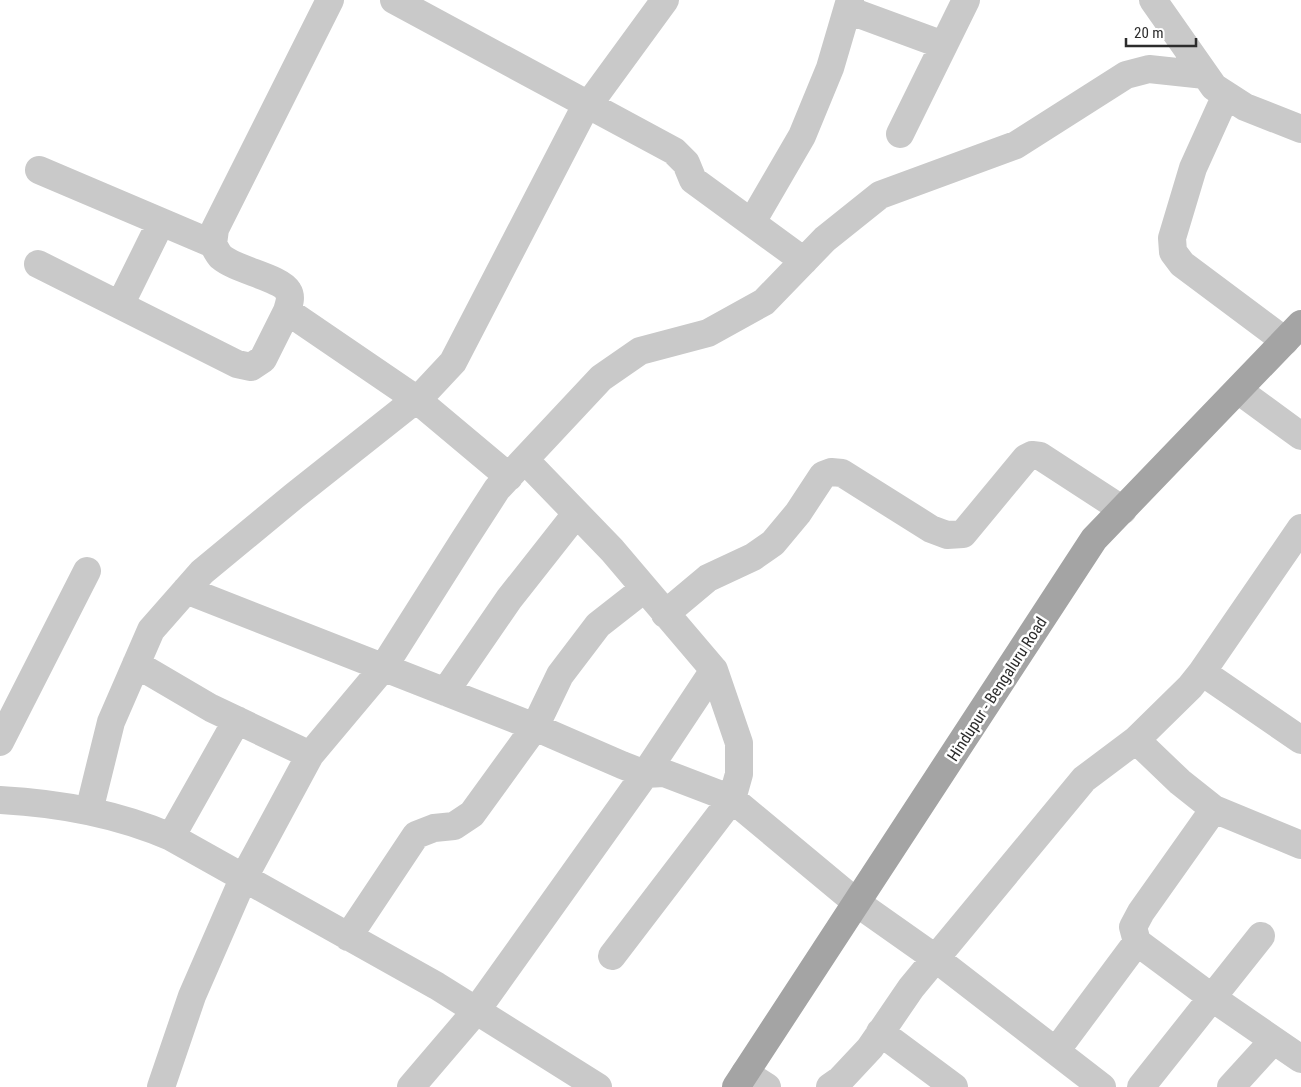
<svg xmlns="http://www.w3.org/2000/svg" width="1301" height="1087" font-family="'Roboto Condensed',sans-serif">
	<rect width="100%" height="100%" fill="#fff"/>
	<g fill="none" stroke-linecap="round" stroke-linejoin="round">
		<path stroke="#c9c9c9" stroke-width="28" d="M394,0l280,151 12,12 7,17 111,81
			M1153,0l61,87 31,20 56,22
			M848,10l95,35
			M1226,95l-33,73 -21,70 1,14 9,12 103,77
			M900,134l66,-134
			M39,170l174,74c2,4 5,10 8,13 15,13 60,21 67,34 4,6 1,13 -1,20
			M752,222l50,-86 28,-68 20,-68
			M213,244l2,-15 115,-229
			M38,264l199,100 14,3 12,-8 24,-48 129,88 93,78
			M120,305l41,-83
			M1238,390l63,46
			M525,460l87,90 102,120 25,73v31l-7,25 -120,157
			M186,590l344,135 92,40 23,9 19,-1 68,26 125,104 78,55 167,129
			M665,614l43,-36 45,-21 20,-14 25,-30 25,-38 8,-3 11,1 89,56 16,6 16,-1 63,-76 6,-3 8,1 83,54
			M136,664l75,44 99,47
			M1202,672l99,-144
			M445,692l64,-93 67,-85
			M1136,740l44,42 34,27 87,36
			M0,742l87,-171
			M0,800c57,3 118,14 171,37l266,149 161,101
			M1214,809l-73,103 -8,15 4,15 74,55 90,62
			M89,811l22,-89 40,-92 51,-58 92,-76 130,-103 29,-31 128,-247 84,-115
			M171,837l66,-117
			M348,937l68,-102 18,-7 20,-2 18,-12 63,-87 25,-52 38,-50 46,-36
			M880,1032l74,55
			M1056,1051l81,-109
			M745,1073l22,14
			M161,1087l31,-91 51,-117 67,-124 73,-87 81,-128 33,-51 104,-111 39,-27 68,-18 56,-31 61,-63 55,-44 136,-50 110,-70 23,-6 56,6
			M411,1087l65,-76 169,-237 69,-104
			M830,1087l10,-7 30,-32 41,-60 173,-209 52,-39 54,-53 12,-15 99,68
			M1141,1087l120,-151
			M1231,1087l42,-46"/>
		<path stroke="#a4a4a4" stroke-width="28" d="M736,1087l358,-548 207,-215"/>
	</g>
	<g text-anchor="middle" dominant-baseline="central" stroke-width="5" stroke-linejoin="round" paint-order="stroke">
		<g font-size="16" fill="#2c2c2c" stroke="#fff">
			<text transform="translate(997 689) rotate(-57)">Hindupur - Bengaluru Road</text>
		</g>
	</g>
	<path d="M1126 38v8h70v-8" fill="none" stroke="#2c2c2c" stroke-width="2.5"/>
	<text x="1134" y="38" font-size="15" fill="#2c2c2c" stroke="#ffffff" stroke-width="4" paint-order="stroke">20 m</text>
</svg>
